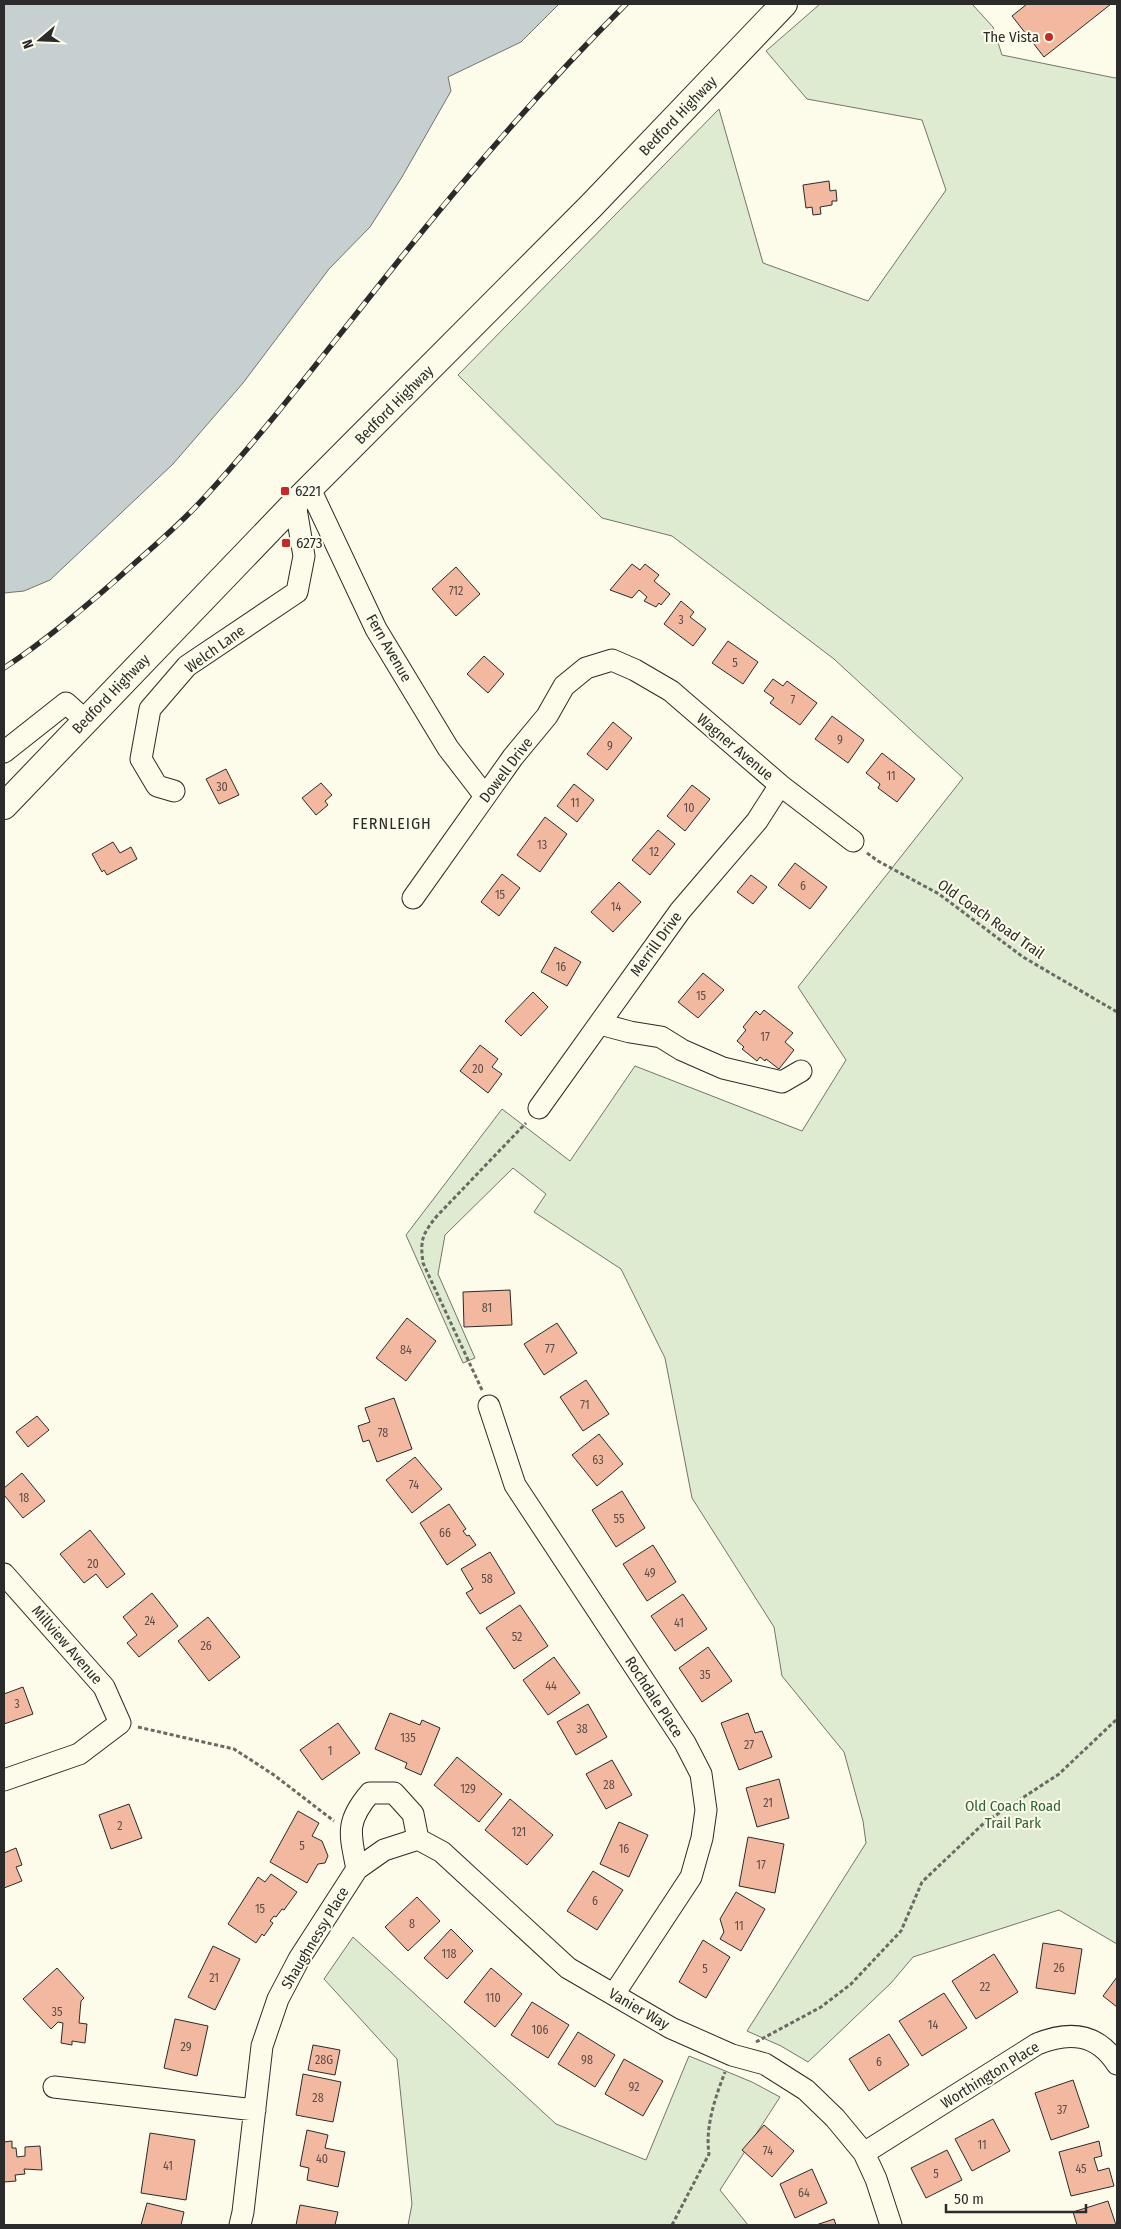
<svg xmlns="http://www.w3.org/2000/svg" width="1121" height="2229" font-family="'Fira Sans Condensed',sans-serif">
	<rect width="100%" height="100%" fill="#fdfbea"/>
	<path fill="#deebd1" stroke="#74746e" d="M820,4h152l21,23 9,28 113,23 2,-1v1867l-58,-34 -146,47 -22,26 -83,79 -27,-16 -34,-15 119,-188 -3,-22 -19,-69 -62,-76 -8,-49 -82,-129 -27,-140 -44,-89 -87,-57 12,-18 -33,-26 -68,67 -7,39 37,84 -12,5 -57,-128 96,-126 68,52 65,-95 167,65 44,-71 -48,-73 165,-209 -129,-119 -162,-123 -70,-18 -144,-143 261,-266 44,154 105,38 78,-111 -24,-70 -115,-21 -41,-48z
		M353,1937l203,187 90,36 43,-104 63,26 28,15 -60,93 28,35h-340l4,-21 -15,-145 -73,-80z"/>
	<path fill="#c7d0d0" stroke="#74746e" d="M4,4h555l-38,38 -73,35 3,14 -49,86 -32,50 -41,42 -86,114 -70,81 -123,116 -26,11 -20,2z"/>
	<path fill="#f2b8a0" stroke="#2b2b2b" d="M1027,4h84l-67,53 -32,-41z
		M829,181l1,10 6,-1 1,11h-5v4l-12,2 1,7 -8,1 -1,-8 -6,1 -3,-23z
		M632,564l8,6 5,-6 14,11 -5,6 16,13 -9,11 -2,-2 -3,4 -12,-6 3,-4 -8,-7 -7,8 -22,-8z
		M456,567l24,27 -24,22 -24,-27z
		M681,601l13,11 -4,5 16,12 -13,17 -29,-22z
		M728,641l30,21 -15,22 -31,-21z
		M484,656l20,18 -16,19 -21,-19z
		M773,679l10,7 4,-5 30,22 -17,22 -30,-22 4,-5 -10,-7z
		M832,716l32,24 -16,23 -33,-24z
		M613,722l19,16 -25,32 -20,-16z
		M882,753l33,26 -18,23 -19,-14 2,-4 -14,-11z
		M226,769l13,26 -20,9 -13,-25z
		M321,783l11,12 -7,6 3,4 -12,10 -14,-17z
		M574,784l20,16 -17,22 -20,-16z
		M692,785l18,14 -25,32 -18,-15z
		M545,817l22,17 -27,38 -23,-17z
		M658,830l17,14 -25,31 -18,-15z
		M113,842l7,11 11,-6 6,12 -30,16 -3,-5 -2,2 -10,-18z
		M795,863l32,24 -17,22 -32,-24z
		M502,874l18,14 -21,28 -18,-14z
		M751,875l16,12 -14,17 -16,-12z
		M619,882l22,20 -28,30 -22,-20z
		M555,947l26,15 -14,24 -26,-14z
		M703,973l21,17 -26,28 -20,-16z
		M533,992l15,15 -27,29 -16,-15z
		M764,1010l29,23 -8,9 9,8 -15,19 -13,-10 -1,2 -5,-4 -3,4 -15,-12 2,-2 -7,-6 9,-11 -3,-3 13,-16 4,4z
		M480,1045l18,14 -6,8 10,7 -14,19 -28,-22z
		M510,1290l2,35 -48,2 -1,-35z
		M407,1318l29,23 -30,40 -30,-23z
		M557,1323l20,30 -33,22 -20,-31z
		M586,1380l23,34 -26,17 -23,-34z
		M394,1398l18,51 -35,13 -8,-22 -6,2 -5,-16 12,-4 -5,-14z
		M37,1416l12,14 -21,17 -12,-15z
		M599,1434l24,30 -26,22 -25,-31z
		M415,1457l27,32 -30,24 -26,-33z
		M22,1473l23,28 -22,17 -19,-23v-7z
		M622,1491l23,37 -29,19 -24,-37z
		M449,1504l17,25 -3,2 4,5 2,-1 7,10 -29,20 -27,-42z
		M90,1530l35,44 -18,14 -11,-14 -12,9 -24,-29z
		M653,1545l23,37 -29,19 -24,-37z
		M490,1552l25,41 -35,21 -14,-21 7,-4 -12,-20z
		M152,1593l26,33 -39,31 -12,-14 10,-8 -14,-18z
		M683,1594l24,35 -32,22 -24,-35z
		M520,1605l28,41 -34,23 -28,-41z
		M208,1617l32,40 -31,24 -31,-40z
		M708,1647l24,34 -30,21 -23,-34z
		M554,1657l26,36 -32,22 -25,-35z
		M23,1687l10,27 -29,10v-30z
		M588,1704l19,33 -31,18 -19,-33z
		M390,1713l30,12 2,-5 18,8 -19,47 -16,-7 2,-5 -32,-14z
		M748,1713l7,20 7,-2 10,26 -33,13 -18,-47z
		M338,1723l22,30 -38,27 -22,-30z
		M457,1757l45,37 -23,28 -45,-37z
		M612,1760l20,35 -26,14 -20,-35z
		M779,1779l10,39 -32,9 -11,-39z
		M510,1799l43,36 -26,30 -42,-35z
		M129,1804l13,34 -31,11 -12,-34z
		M298,1811l21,12 -7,13 10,5 6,15 -3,7 -7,1 -11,19 -37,-21z
		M619,1822l29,13 -19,42 -29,-13z
		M748,1837l36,7 -9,49 -36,-7z
		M16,1848l6,17 -6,2 6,14 -18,7v-35z
		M593,1871l30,19 -26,40 -30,-19z
		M271,1874l26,18 -13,18 -2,-1 -6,8 -2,-1 -4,5 3,2 -9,13 -2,-2 -6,9 -28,-19 30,-47 7,5z
		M736,1892l29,17 -24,42 -21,-12 4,-7 -4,-13z
		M417,1897l23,24 -32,30 -23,-24z
		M451,1929l22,22 -26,28 -23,-21z
		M703,1940l27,17 -24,41 -27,-16z
		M1043,1943l39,6 -7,45 -39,-6z
		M213,1946l27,13 -25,51 -27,-13z
		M994,1954l24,38 -42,27 -24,-38z
		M57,1968l27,30 -3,3 -2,22 8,1 -2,19 -13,-2v4l-11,-2 2,-20 -5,-1 -7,7 -28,-30z
		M491,1968l31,26 -27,33 -31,-25z
		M1117,1977v30l-14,-11z
		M944,1993l23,35 -45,28 -23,-35z
		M532,2002l37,23 -21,33 -37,-23z
		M175,2019l33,7 -11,50 -33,-8z
		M578,2032l37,23 -20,32 -37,-23z
		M889,2034l20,31 -40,26 -20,-32z
		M313,2045l27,5 -5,25 -27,-5z
		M624,2059l39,22 -20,35 -38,-22z
		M303,2074l38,8 -8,40 -37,-7z
		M1073,2080l16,47 -38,13 -16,-47z
		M993,2119l17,32 -38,20 -17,-32z
		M764,2125l30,26 -22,26 -30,-27z
		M307,2130l21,5 -3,13 20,4 -7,35 -31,-7 2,-12 -9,-2z
		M150,2133l45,7 -9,60 -45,-7z
		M12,2141v7h4l1,9 8,-1v-9l15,-1 2,24 -18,-1 1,5 -10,1 1,6 -12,1v-40z
		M1099,2141l3,15 -8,2 4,13 11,-3 5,18 -43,10 -12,-44z
		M947,2150l15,30 -36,18 -15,-30z
		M812,2169l15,34 -32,15 -15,-34z
		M1108,2201l8,24h-39l-4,-13z
		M147,2203l37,9 -3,13h-40z
		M300,2205l38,7 -3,13h-39z
		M834,2219l2,6h-20z"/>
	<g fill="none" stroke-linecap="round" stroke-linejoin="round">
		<g stroke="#2b2b2b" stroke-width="23">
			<path id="minor" d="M310,489l66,140 72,119 37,48
				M4,752l62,-49 19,17
				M174,791l-17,-5 -16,-27 9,-50 37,-43 110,-74 7,-36 -9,-53
				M413,898l100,-141 34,-41 17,-30 22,-18 26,-8 23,10 36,21 109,94 73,56
				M600,1024l30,8 31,5 21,13 41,18 59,14 19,-11
				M539,1108l141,-197 77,-90 23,-36
				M489,1406l26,79 170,258 16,31 5,36 -4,28 -11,39 -77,117
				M4,1574l100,113 16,36 -41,31 -75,26
				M357,1869c-7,-35 -12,-47 13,-76h24l19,21 5,25
				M54,2087l201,23
				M864,2153l173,-109c32,-13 60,-11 80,20
				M240,2225l3,-13 19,-166 16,-47 21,-40 58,-90 27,-19 34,-11 24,13 126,116 103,60 61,27 33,9 41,26 29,28 29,35 12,26 15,46"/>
		</g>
		<g stroke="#2b2b2b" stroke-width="28">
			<path id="major" d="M4,806l291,-303 296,-297 193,-202"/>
		</g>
		<path stroke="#6a6964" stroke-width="3" stroke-dasharray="4 2.5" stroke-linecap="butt" d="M867,853l11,8 61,33 84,63 94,55
			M482,1390l-59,-127c-3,-23 -1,-28 13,-46l90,-94
			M138,1727l96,22 40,26 60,46
			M756,2042l65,-35 30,-23 50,-53 21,-49 62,-59 75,-49 58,-55
			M672,2225l37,-71c-4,-27 6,-56 16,-82"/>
		<use href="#minor" stroke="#fdfbea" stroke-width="21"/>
		<use href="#major" stroke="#fdfbea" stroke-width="26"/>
		<g stroke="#2b2b2b" stroke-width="5.5">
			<path id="rail" d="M4,668c47,-31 90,-68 132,-106 23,-20 46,-40 67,-63 67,-73 127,-153 189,-230 74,-93 151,-182 234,-265"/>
		</g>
		<use href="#rail" stroke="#fdfbea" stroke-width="4" stroke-dasharray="11" stroke-linecap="butt"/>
	</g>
	<g fill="#c62828" stroke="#fdfbea" stroke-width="2">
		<circle cx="1049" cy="37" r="5"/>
		<rect x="280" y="486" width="10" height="10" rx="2.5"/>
		<rect x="281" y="538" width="10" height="10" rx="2.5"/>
	</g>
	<g text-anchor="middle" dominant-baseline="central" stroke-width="4" stroke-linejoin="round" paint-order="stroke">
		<g font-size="12" fill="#5d4e48">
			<text x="456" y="591">712</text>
			<text x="681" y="620">3</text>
			<text x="735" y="663">5</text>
			<text x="793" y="700">7</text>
			<text x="840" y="740">9</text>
			<text x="610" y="746">9</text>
			<text x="891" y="776">11</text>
			<text x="222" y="787">30</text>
			<text x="575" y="803">11</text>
			<text x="689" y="808">10</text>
			<text x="542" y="845">13</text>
			<text x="654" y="852">12</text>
			<text x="803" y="886">6</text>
			<text x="500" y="895">15</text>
			<text x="616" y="907">14</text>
			<text x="561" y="967">16</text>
			<text x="701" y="996">15</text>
			<text x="765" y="1037">17</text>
			<text x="478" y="1069">20</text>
			<text x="487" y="1308">81</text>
			<text x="550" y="1349">77</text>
			<text x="406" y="1350">84</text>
			<text x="585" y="1405">71</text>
			<text x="383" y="1433">78</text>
			<text x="598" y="1460">63</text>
			<text x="414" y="1485">74</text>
			<text x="24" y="1498">18</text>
			<text x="619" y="1519">55</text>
			<text x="445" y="1533">66</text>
			<text x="93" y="1564">20</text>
			<text x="650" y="1573">49</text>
			<text x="487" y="1579">58</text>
			<text x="150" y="1621">24</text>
			<text x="679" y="1623">41</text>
			<text x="517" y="1637">52</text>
			<text x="206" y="1646">26</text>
			<text x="705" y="1675">35</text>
			<text x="551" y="1686">44</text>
			<text x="17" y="1704">3</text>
			<text x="582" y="1729">38</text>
			<text x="408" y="1738">135</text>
			<text x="749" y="1745">27</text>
			<text x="330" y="1751">1</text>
			<text x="609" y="1785">28</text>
			<text x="468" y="1789">129</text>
			<text x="768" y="1803">21</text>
			<text x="120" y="1826">2</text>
			<text x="519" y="1832">121</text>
			<text x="302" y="1846">5</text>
			<text x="624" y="1849">16</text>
			<text x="761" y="1865">17</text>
			<text x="595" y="1901">6</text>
			<text x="260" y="1909">15</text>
			<text x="412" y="1924">8</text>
			<text x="739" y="1926">11</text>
			<text x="449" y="1954">118</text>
			<text x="1059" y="1968">26</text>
			<text x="705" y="1969">5</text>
			<text x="214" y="1978">21</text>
			<text x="985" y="1987">22</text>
			<text x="493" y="1998">110</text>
			<text x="57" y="2012">35</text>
			<text x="933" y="2025">14</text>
			<text x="540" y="2030">106</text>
			<text x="186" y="2047">29</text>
			<text x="324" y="2060">28G</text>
			<text x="587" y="2060">98</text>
			<text x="879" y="2062">6</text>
			<text x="634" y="2087">92</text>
			<text x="318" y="2098">28</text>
			<text x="1062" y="2110">37</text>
			<text x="982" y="2145">11</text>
			<text x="768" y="2151">74</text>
			<text x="322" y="2159">40</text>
			<text x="168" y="2166">41</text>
			<text x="1081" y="2169">45</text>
			<text x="936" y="2174">5</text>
			<text x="804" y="2193">64</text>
		</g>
		<g font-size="15" fill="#2b2b2b" stroke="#fdfbea" text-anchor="start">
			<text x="1039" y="37" text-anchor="end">The Vista</text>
			<text x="295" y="491">6221</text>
			<text x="296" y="543">6273</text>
		</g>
		<g font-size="15" fill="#2b2b2b" stroke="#fdfbea">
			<text transform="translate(678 116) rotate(-46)">Bedford Highway</text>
			<text transform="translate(394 405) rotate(-45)">Bedford Highway</text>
			<text transform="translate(389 648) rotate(60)">Fern Avenue</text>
			<text transform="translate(215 649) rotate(-36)">Welch Lane</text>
			<text transform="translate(111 694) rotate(-46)">Bedford Highway</text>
			<text transform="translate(735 747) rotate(40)">Wagner Avenue</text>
			<text transform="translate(506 770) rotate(-53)">Dowell Drive</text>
			<text transform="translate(991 919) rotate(35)">Old Coach Road Trail</text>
			<text transform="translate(656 944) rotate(-54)">Merrill Drive</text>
			<text transform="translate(67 1645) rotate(49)">Millview Avenue</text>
			<text transform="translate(654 1697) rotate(57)">Rochdale Place</text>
			<text transform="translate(315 1938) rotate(-59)">Shaughnessy Place</text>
			<text transform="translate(639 2009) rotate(30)">Vanier Way</text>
			<text transform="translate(990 2075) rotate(-32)">Worthington Place</text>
		</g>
		<g font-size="15" fill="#34623c" stroke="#fdfbea">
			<text x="1013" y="1806">Old Coach Road<tspan x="1013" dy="17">Trail Park</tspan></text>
		</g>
		<g font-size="16" letter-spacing="1" fill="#2b2b2b" stroke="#fdfbea">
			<text x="392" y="823">FERNLEIGH</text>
		</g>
	</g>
	<rect width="1121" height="2229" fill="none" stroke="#2b2b2b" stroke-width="10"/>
	<g transform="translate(40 40) rotate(251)" stroke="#fdfbea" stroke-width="4" paint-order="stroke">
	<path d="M0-4L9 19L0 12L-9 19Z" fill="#2b2b2b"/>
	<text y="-8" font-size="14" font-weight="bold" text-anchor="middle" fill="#2b2b2b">N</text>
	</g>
	<path d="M946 2204v8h140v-8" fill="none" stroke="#2b2b2b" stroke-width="2.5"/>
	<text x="954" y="2204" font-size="15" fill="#2b2b2b" stroke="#fdfbea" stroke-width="4" paint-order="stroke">50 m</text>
</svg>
